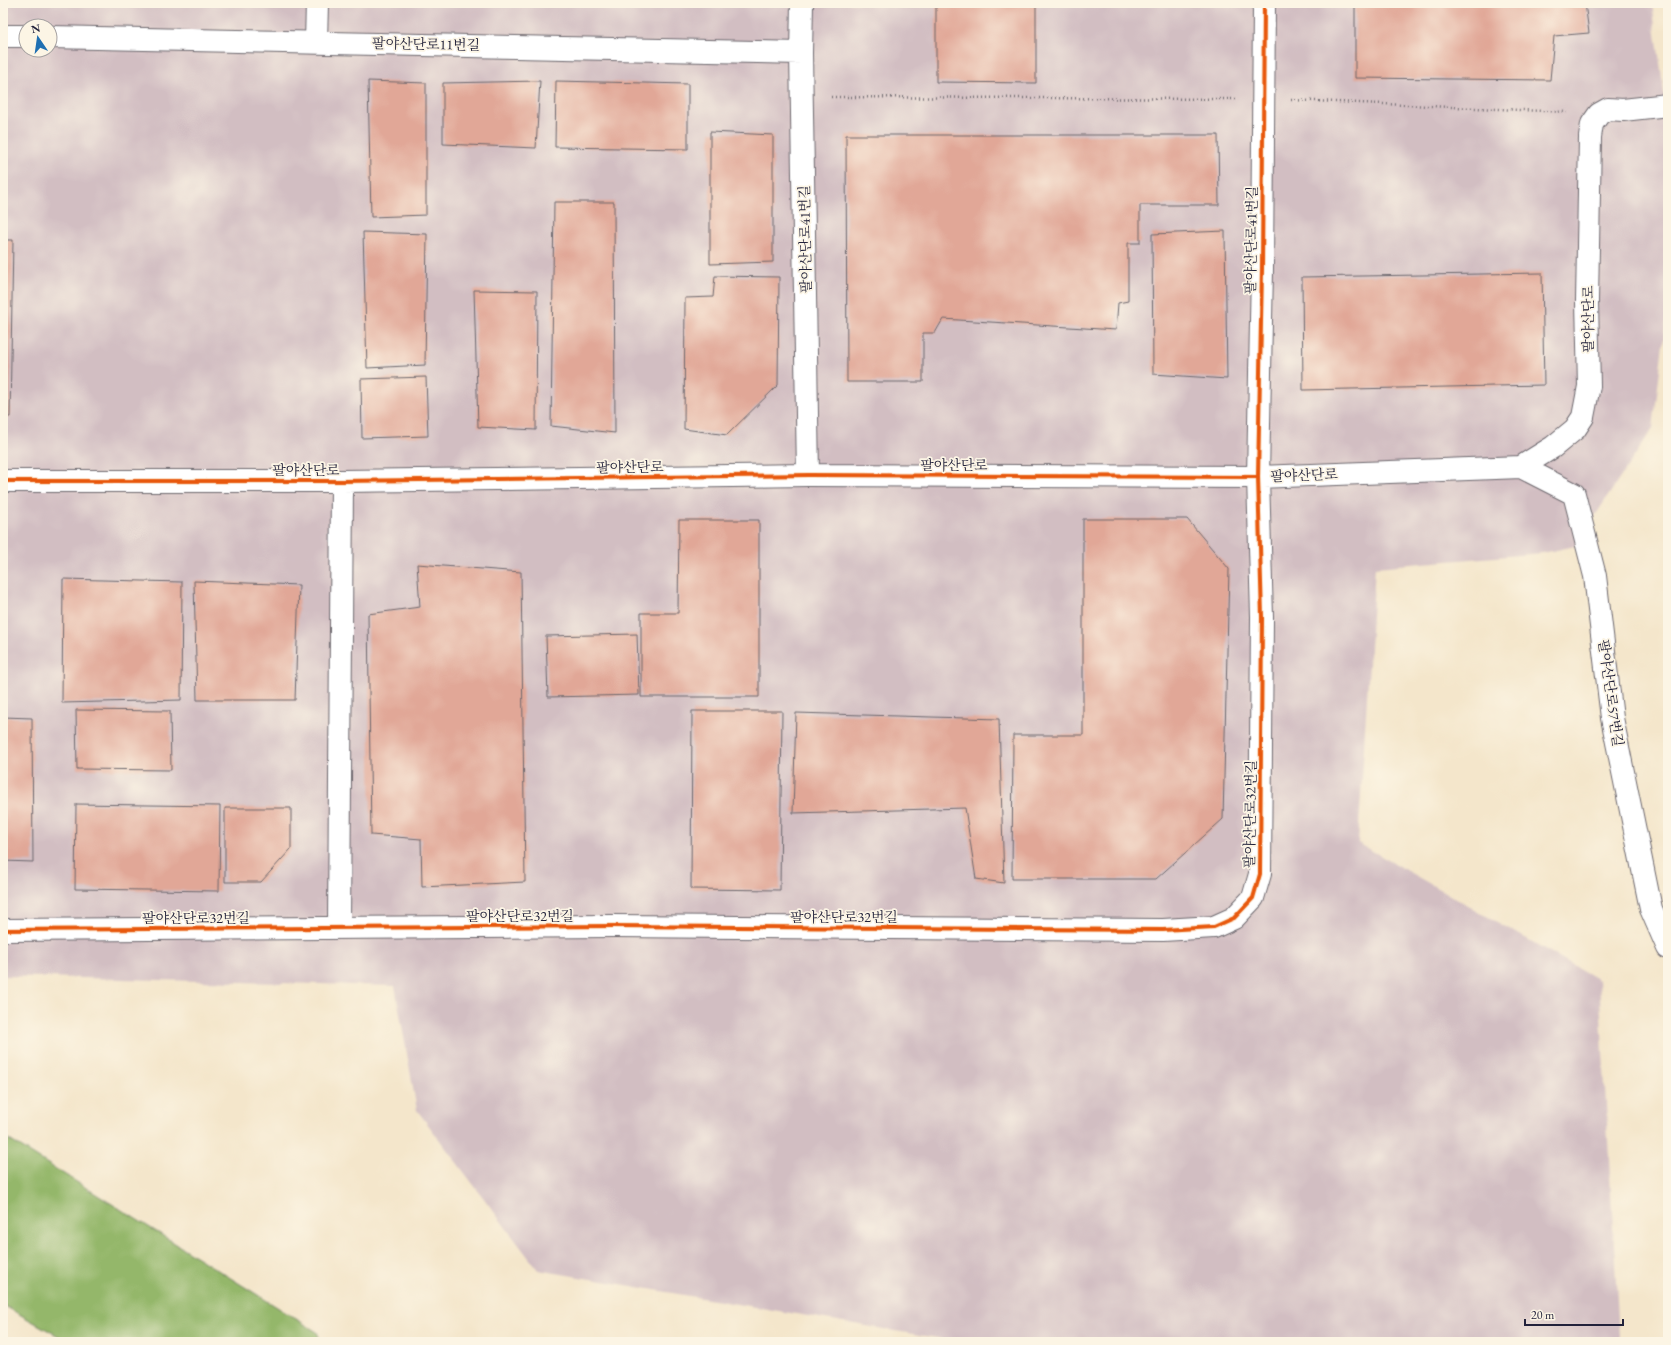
<svg xmlns="http://www.w3.org/2000/svg" width="1671" height="1345" font-family="'EB Garamond','Noto Serif KR',serif">
	<rect width="100%" height="100%" fill="#fcf5e5"/>
	<filter id="ink" filterUnits="userSpaceOnUse"><feTurbulence type="fractalNoise" baseFrequency=".025" numOctaves="2"/><feDisplacementMap in="SourceGraphic" scale="8" xChannelSelector="R" yChannelSelector="G"/><feConvolveMatrix kernelMatrix="1 2 1 2 8 2 1 2 1" color-interpolation-filters="sRGB"/></filter>
	<filter id="wash" filterUnits="userSpaceOnUse"><feTurbulence type="fractalNoise" baseFrequency=".012" numOctaves="4" result="noise"/><feDisplacementMap in="SourceGraphic" scale="16" xChannelSelector="R" yChannelSelector="G"/><feGaussianBlur stdDeviation="0.9" result="paint"/><feColorMatrix in="noise" values="0 0 0 0 0 0 0 0 0 0 0 0 0 0 0 0 0 1.4 0 .05"/><feComposite in="paint" operator="in"/></filter>
	<g filter="url(#wash)">
		<rect width="100%" height="100%" fill="#f4e6cb"/>
		<path fill="#d2bec2" fill-rule="evenodd" d="M3,3h1649l16,120v179l-15,126 -78,118 -32,7 -168,14 -17,276 241,137 20,356 -3,6h-656l-422,-72 -121,-160 -22,-124 -392,-10zM26,26h24v24h-24z"/>
		<path fill="#94b76b" stroke="#5b6c53" d="M3,1136l314,196 4,10h-252l-66,-37z"/>
		<g id="blocks">
			<path fill="#e1a797" d="M936,3h100v80l-100,-1z
				M1355,3h230l4,30 -35,3 -4,44 -195,-2z
				M368,81l58,2v132l-55,2z
				M540,81l-4,67 -93,-4v-61z
				M556,81l132,3v65l-133,-2z
				M710,132l63,3v127l-63,2z
				M846,135h372l1,70h-79v38h-12v58l-10,2 -2,27 -173,-11 -8,14h-12v49h-76z
				M3,149h2l-1,48h-1z
				M554,202h60l1,231 -64,-7z
				M1225,231l2,148 -74,-5 -1,-140z
				M363,232l64,2 -2,131 -58,3z
				M3,240h10l-3,177h-7z
				M1542,273l2,112 -241,5 -1,-113z
				M715,276l64,1 -1,108 -51,50 -43,-6 1,-131 28,-1z
				M474,290l63,1 -1,139 -58,-3z
				M426,377l2,59 -66,2 -1,-59z
				M1083,519h104l42,50 -6,250 -67,60h-144l1,-144h70z
				M679,520h80v177h-118v-84h37z
				M417,564l104,8 4,310 -103,5 -1,-48 -50,-4 -3,-221 52,-7z
				M63,579l119,3 -1,118 -119,3z
				M194,581l105,4 -4,115h-98z
				M637,634l2,61 -91,2 -2,-61z
				M76,710l94,1 1,59 -94,-1z
				M692,711h90l-2,179 -89,-1z
				M796,713l203,6 5,164 -28,-4 -11,-71 -172,5z
				M3,717l29,1 1,144 -30,-1z
				M76,804l144,2 -1,85 -144,-2z
				M225,808h66v41l-30,33h-36z"/>
		</g>
	</g>
	<g filter="url(#ink)">
		<use href="#blocks" fill-opacity="0" stroke="#6c676d" stroke-width="1"/>
		<g fill="none" stroke-linecap="round" stroke-linejoin="round">
			<g stroke="#6c676d" stroke-width="24">
				<path id="minor" d="M802,3l-1,50 7,422
					M3,36h23
					M50,37l751,16
					M316,42l1,-39
					M1521,467l53,27 21,82 17,142 39,191 17,39
					M3,481h339l466,-6 450,2 263,-10 32,-20 22,-18 8,-12 6,-31 -2,-85 3,-164 2,-13 7,-10 9,-5 15,1 45,-5
					M339,928l3,-447
					M3,930l610,-4 550,4 51,-3 20,-9 19,-20 7,-24 2,-257 -4,-140 4,-208 2,-266"/>
			</g>
			<path stroke="#6c676d" stroke-width="2.5" stroke-dasharray="1 3" stroke-linecap="butt" d="M831,97l405,2
				M1291,100l276,12"/>
			<use href="#minor" stroke="#fff" stroke-width="22"/>
			<g stroke="#fcf5e5" stroke-width="6">
				<path id="cycleway" d="M3,481h339l466,-6 450,2
					M3,930l610,-4 550,4 51,-3 20,-9 19,-20 7,-24 2,-257 -4,-140 4,-208 2,-266"/>
			</g>
			<use href="#cycleway" stroke="#e8590c" stroke-width="4"/>
		</g>
	</g>
	<g text-anchor="middle" dominant-baseline="central" stroke-width="3.5" stroke-linejoin="round" paint-order="stroke">
		<g font-size="14" fill="#22223b" stroke="#fcf5e5">
			<text transform="translate(426 44) rotate(1)">팔야산단로11번길</text>
			<text transform="translate(805 239) rotate(-91)">팔야산단로41번길</text>
			<text transform="translate(1251 240) rotate(-89)">팔야산단로41번길</text>
			<text transform="translate(1588 319) rotate(-90)">팔야산단로</text>
			<text x="954" y="465">팔야산단로</text>
			<text transform="translate(630 467) rotate(-1)">팔야산단로</text>
			<text x="306" y="470">팔야산단로</text>
			<text transform="translate(1304 475) rotate(-2)">팔야산단로</text>
			<text transform="translate(1611 693) rotate(82)">팔야산단로57번길</text>
			<text transform="translate(1250 814) rotate(-89)">팔야산단로32번길</text>
			<text x="520" y="916">팔야산단로32번길</text>
			<text x="844" y="917">팔야산단로32번길</text>
			<text x="196" y="918">팔야산단로32번길</text>
		</g>
	</g>
	<rect width="1671" height="1345" fill="none" stroke="#fcf5e5" stroke-width="16"/>
	<g transform="translate(38 38) rotate(347)"><circle r="19" fill="#fcf5e5" stroke="#a5a1a1"/>
	<path d="M0-3L7 15L0 10L-7 15Z" fill="#1f6fb2"/>
	<text y="-6" font-size="11" font-weight="bold" text-anchor="middle" fill="#22223b">N</text>
	</g>
	<path d="M1525 1319v6h98v-6" fill="none" stroke="#22223b" stroke-width="2"/>
	<text x="1531" y="1319" font-size="12" fill="#22223b" stroke="#fcf5e5" stroke-width="3" paint-order="stroke">20 m</text>
</svg>
